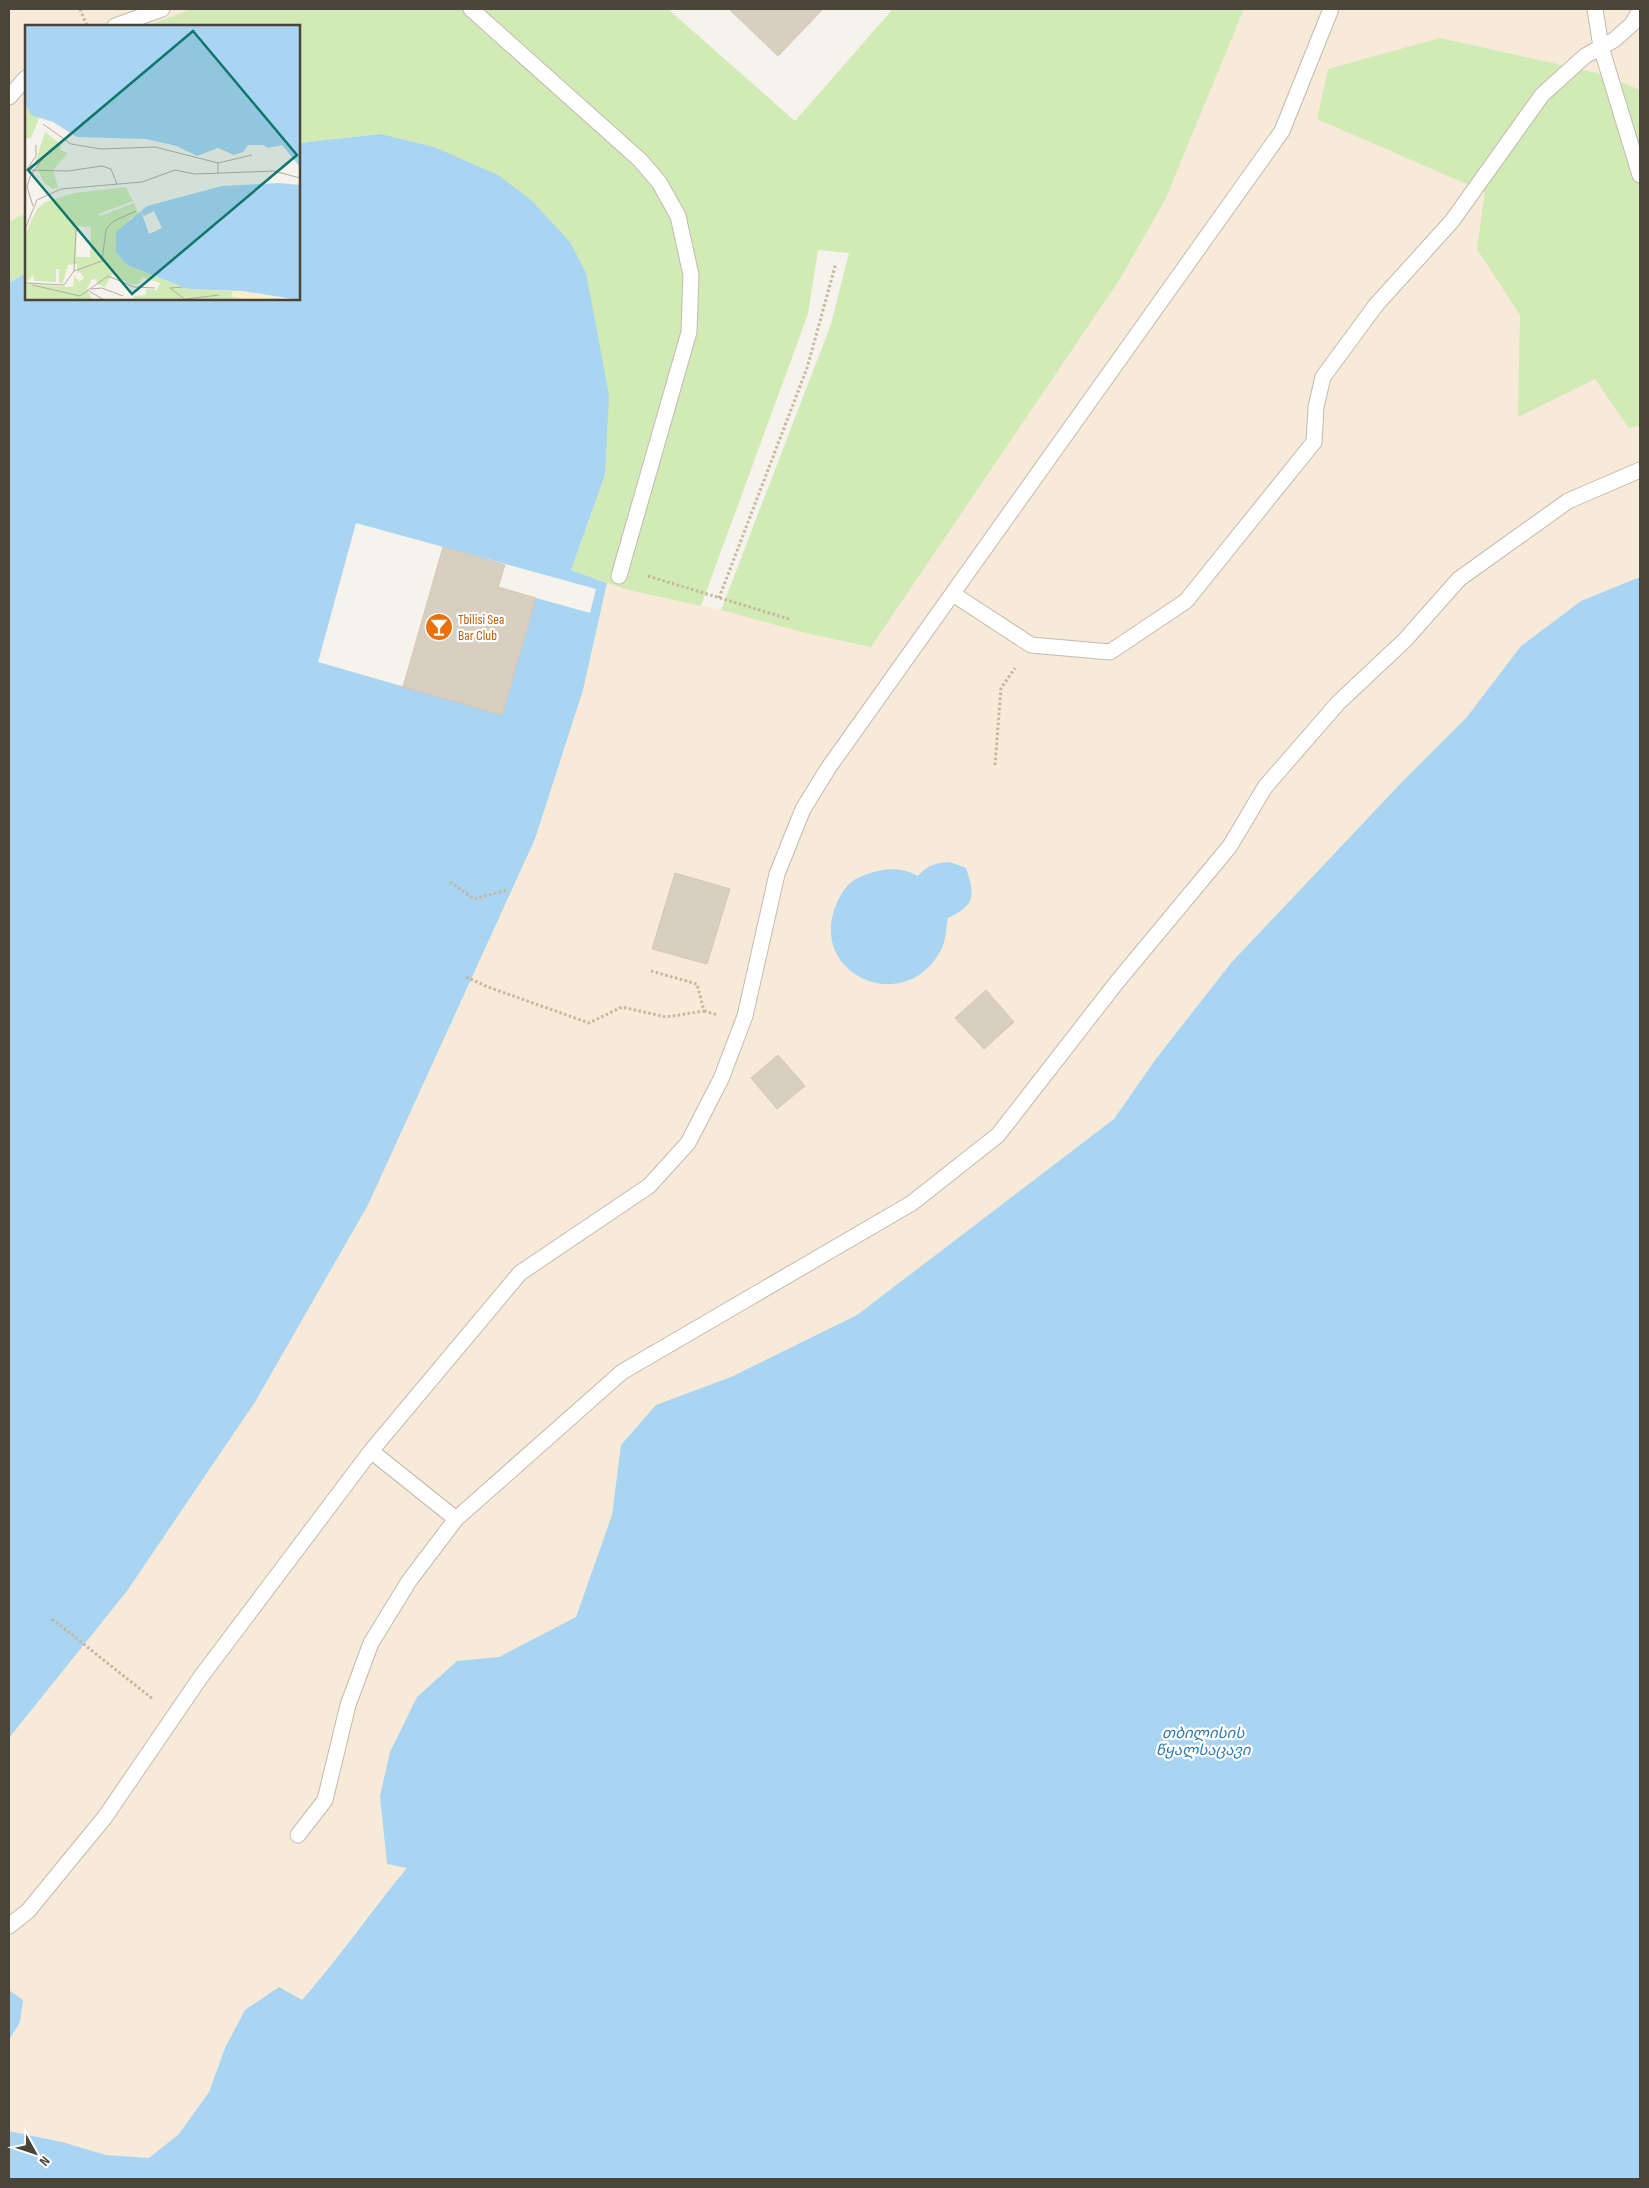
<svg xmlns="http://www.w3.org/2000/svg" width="1649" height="2188" font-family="'Sofia Sans Condensed','Noto Sans Georgian',sans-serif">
	<rect width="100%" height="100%" fill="#f6f3ec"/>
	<path fill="#f7ead8" d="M9,9h182l-44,17h-121v187l-17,9z
		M1244,9h396v568l-59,24 -60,45 -54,71 -65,65 -171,181 -76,96 -41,60 -257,196 -126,62 -75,29 -35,39 -9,70 -36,102 -77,40 -42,4 -71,190 1,13 21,3 -36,43 -45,60 -25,30 -77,48 -16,44 -30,42 -30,24 -43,-3 -44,-13 -53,-11v-393l118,-147 128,-189 113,-197 167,-366 48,-149 24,-107 114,27 84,23 66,14 249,-368 45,-79z"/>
	<path fill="#d2eab5" d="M191,9h477l127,112 97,-111 -1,-1h353l-79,191 -45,79 -249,368 -66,-14 -84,-23 110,-286 18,-71 -31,-3 -10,64 -107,292 -76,-17 -54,-19 34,-95 -225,-341 -81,9v-117h-152z
		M1440,38l161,36 39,16v335l-11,3 -34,-49 -77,38 2,-102 -43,-66 8,-57 -168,-73 11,-50z
		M26,213v60l-17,10v-61z"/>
	<path fill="#a9d4f2" d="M380,134l54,13 64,28 33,25 39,42 16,31 23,122 -4,80 -34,95 36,13 -24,107 -48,149 -167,366 -113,197 -128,189 -118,147v-1455l17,-10v26h273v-156z
		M1640,577v1602h-1631v-48l53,11 44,13 43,3 30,-24 30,-42 16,-44 20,-38 34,-23 23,13c37,-42 69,-89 105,-132l-20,-4 -7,-68 10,-44 27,-55 40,-36 42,-4 77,-40 36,-102 9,-70 35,-40 75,-28 126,-62 257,-196 41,-59 76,-97 171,-181 65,-65 54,-71 60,-45z
		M950,862l16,6c9,27 10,37 -18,50 -2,9 -2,21 -6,30 -35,71 -135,27 -106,-43 4,-10 12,-24 24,-28 19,-8 38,-12 58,-1 10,-11 17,-13 32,-14z
		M9,1990l14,10 -3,22 -11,18z"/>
	<path fill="#f6f3ec" d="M356,523l240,66 -6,24 -54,-15 -34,117 -184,-53z"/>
	<path fill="#d8cfc1" stroke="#d3c7b4" d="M729,9h94l-45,47z
		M443,547l62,18 -7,22 38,11 -34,117 -99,-28z
		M675,873l55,16 -23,75 -55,-15z
		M986,990l28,32 -30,27 -29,-31z
		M778,1055l27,31 -28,23 -26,-31z"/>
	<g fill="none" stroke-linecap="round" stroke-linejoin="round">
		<g stroke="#c2bbae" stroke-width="17">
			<path id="lane" d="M471,9l169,151 19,22 19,34 13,59 -2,57 -70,244
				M1595,9l6,38 39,128
				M115,26l47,-17
				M9,97l17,-19
				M953,594l78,51 79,7 76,-51 128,-159 2,-35 7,-30 53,-72 76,-84 90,-126 43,-39 29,-16 18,-16 8,-13
				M371,1451l85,68 166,-147 290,-169 86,-68 119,-153 113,-136 35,-59 73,-84 67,-63 54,-61 109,-78 72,-31
				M298,1835l27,-35 23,-95 23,-62 38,-62 47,-62
				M9,1926l19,-15 77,-94 95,-139 171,-227 149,-178 129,-87 39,-43 33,-64 24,-63 32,-142 26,-65 26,-42 453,-636 49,-122"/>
		</g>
		<path stroke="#c4b79f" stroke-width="3" stroke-dasharray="2.5 2.5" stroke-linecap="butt" d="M80,9l7,17
			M648,576l141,43
			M719,598l88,-230 29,-105
			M995,765l6,-77 14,-20
			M450,882l24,17 33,-9
			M466,977l22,10 101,36 33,-16 44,10 38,-6 -7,-27 -46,-13
			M704,1011l14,4
			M52,1619l102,81"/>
		<use href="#lane" stroke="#fff" stroke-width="15"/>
	</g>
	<defs>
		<g id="bar-disc" transform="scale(1.4375)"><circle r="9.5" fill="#e8710a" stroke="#fff"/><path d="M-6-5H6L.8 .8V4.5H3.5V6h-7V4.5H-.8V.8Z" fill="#fff"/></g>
	</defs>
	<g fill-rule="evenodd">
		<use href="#bar-disc" x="439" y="627"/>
	</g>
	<g text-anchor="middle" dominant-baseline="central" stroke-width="4.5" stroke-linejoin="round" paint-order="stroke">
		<g font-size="14" fill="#c56008" stroke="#fff" text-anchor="start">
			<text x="458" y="619">Tbilisi Sea<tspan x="458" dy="16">Bar Club</tspan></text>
		</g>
		<g font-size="15" font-style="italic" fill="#2e7ab2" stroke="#fff">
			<text x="1203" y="1733">თბილისის<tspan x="1203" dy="17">წყალსაცავი</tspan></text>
		</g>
	</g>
	<g transform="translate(25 25)">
		<rect width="275" height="275" fill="#f6f3ec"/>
		<path d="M0,77l23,17 -9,-1 -8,20h-6zM20,107l16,12 -1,6 8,3 -15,17 5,17 -5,2 -9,-6 -9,-20zM101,162l7,14 -35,13 2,2 34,-13 5,12 -9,3 -14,34 11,13 61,24 45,2 -1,5 16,4h-115l1,-4 12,-1v-6l11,1 3,-7 -18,-6 -3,7h-9l-18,-10 -7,13 -8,-3 -1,-5 -5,1 -4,9 5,11h-67v-16l48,3 1,-12 5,7 5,-4 -4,-6 -3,1v-9l-9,1 -5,18h-4v-14h-3v13l-22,-1 -1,-6 -8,9v-50l12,-25 8,-7 29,-9zM52,201l14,1 -1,30h-14z" fill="#d2eab5" fill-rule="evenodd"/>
		<path d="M208,266h9l47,9h-41l-17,-4z" fill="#f9efc9"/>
		<path d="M0,0h275v142l-18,-22 -14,3 -4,-3h-16l-5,7 -9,3 -16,-7 -21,8 -20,-10 -31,-7 -69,-2 -24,-15 -22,-7 -6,-12zM254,158l21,2v115l-58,-9 -54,-2 -61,-24 -11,-13v-20l31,-26 75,-20z" fill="#a9d4f2"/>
		<path d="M116,186l3,5 10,-5 8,17 -13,6z" fill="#f6f3ec"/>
		<path fill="none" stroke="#b2ada4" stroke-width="1" d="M18,99l28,20 30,5 54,-2 63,16v11M193,138l34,-8M2,145l41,1 34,-5 9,3 6,15M0,147l11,-16v-11M8,181l-6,-19 3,-10 13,-19 20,-17M0,204l12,-29 24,-11 81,-7 33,-12 20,4 79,-3 26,7M49,246l2,-41M1,258l38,2 10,-14 28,-10 4,-32 8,-8 22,-10M7,260l48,11 28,-20 26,11 21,1M158,262l-13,1 16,12M66,264l11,-1 21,8M64,266l15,9M161,274l33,-4"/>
		<path fill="#0f766e" fill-opacity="0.15" stroke="#0f766e" stroke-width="2.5" d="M168,6l104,124 -165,139 -104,-124z"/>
		<rect width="275" height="275" fill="none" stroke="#4b4439" stroke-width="2.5"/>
	</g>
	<rect width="1649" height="2188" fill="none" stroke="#4b4439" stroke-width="20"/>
	<g transform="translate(35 2153) rotate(130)" stroke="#ffffff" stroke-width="4" paint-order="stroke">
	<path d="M0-4L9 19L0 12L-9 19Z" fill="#4b4439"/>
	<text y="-8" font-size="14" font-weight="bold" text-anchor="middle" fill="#4b4439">N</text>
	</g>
</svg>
